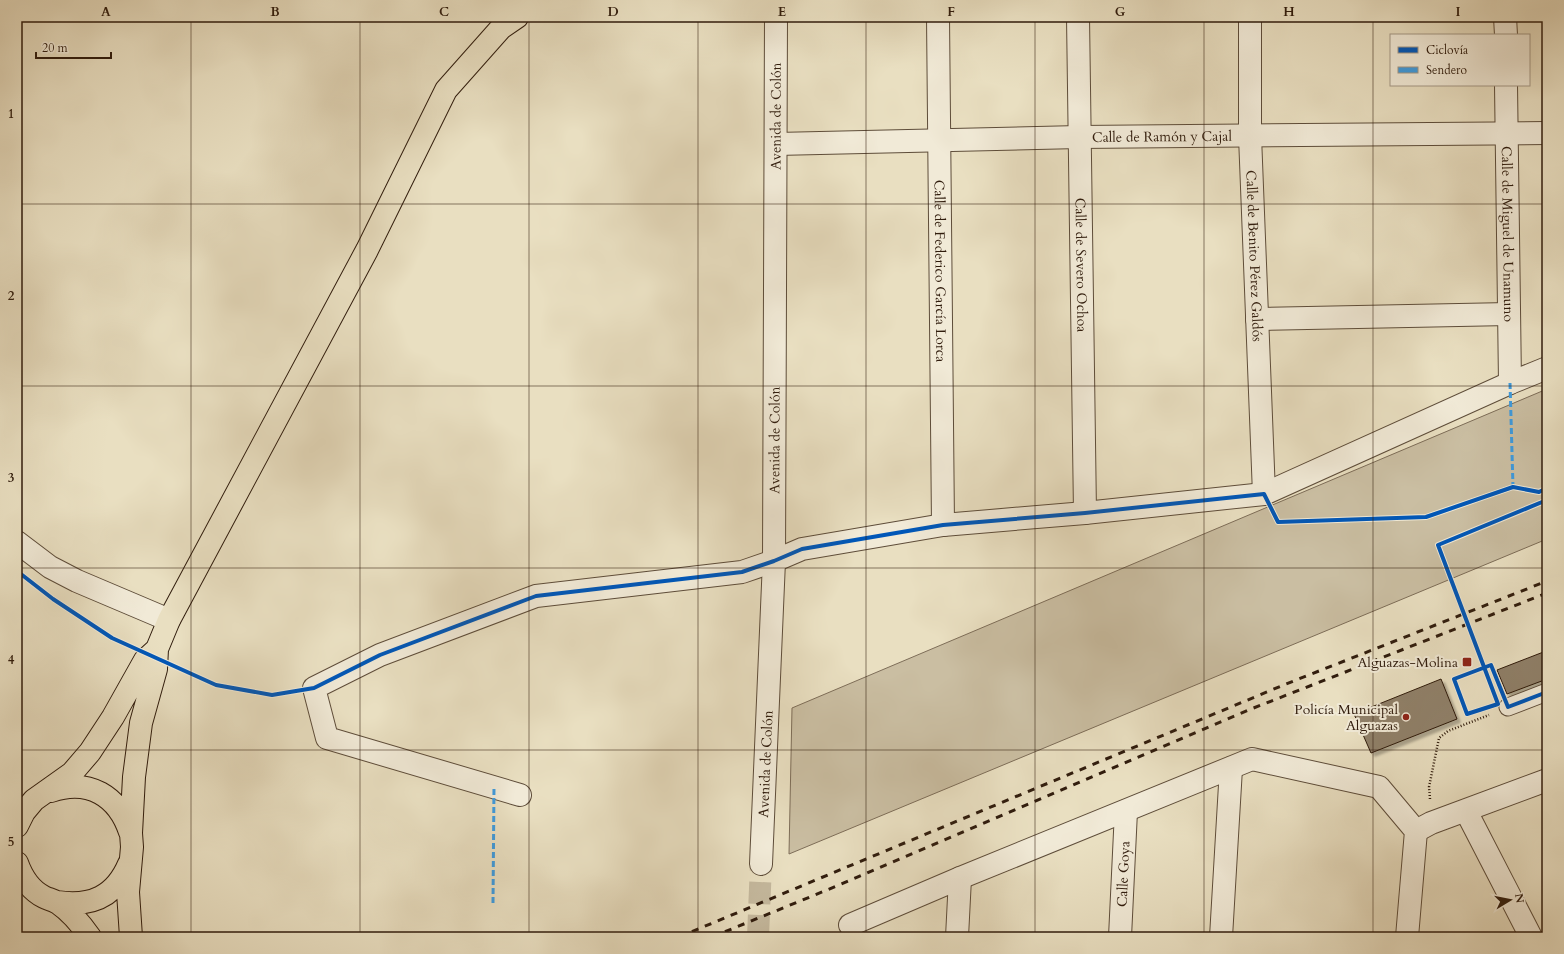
<svg xmlns="http://www.w3.org/2000/svg" width="1564" height="954" font-family="Cardo,serif">
	<defs>
		<filter id="shadow"><feDropShadow dx="3.5" dy="3.5" stdDeviation="1" flood-color="#0004"/></filter>
	</defs>
	<rect width="100%" height="100%" fill="#e9dfc1"/>
	<filter id="stains"><feTurbulence type="fractalNoise" baseFrequency=".005" numOctaves="4"/><feColorMatrix values="0 0 0 0 .2 0 0 0 0 .09 0 0 0 0 .02 0 0 0 .5 -.17"/></filter>
	<radialGradient id="worn" r=".72"><stop offset=".6" stop-color="#630" stop-opacity="0"/><stop offset="1" stop-color="#630" stop-opacity=".3"/></radialGradient>
	<path fill="#cabea2" stroke="#7d6d58" d="M1547,389v150l-758,315 3,-146z"/>
	<path fill="#90816b" stroke="#301c0d" filter="url(#shadow)" d="M1546,651l1,28 -40,15 -10,-24z
		M1441,679l16,40 -86,34 -17,-39z"/>
	<g fill="none" stroke-linecap="round" stroke-linejoin="round">
		<path stroke="#c4b89d" stroke-width="22" stroke-dasharray="22 11" stroke-linecap="butt" d="M758,937l3,-73"/>
		<g stroke="#5e4d3a" stroke-width="19">
			<path id="pedestrian" d="M1508,707l39,-15"/>
		</g>
		<g stroke="#5e4d3a" stroke-width="24">
			<g id="minor">
				<path id="s1" d="M938,17l5,508"/>
				<path id="s2" d="M1078,17l7,496"/>
				<path id="s3" d="M1250,17v119l14,358"/>
				<path d="M1505,17l1,18"/>
				<path id="s4" d="M1506,85l4,298"/>
				<path id="s5" d="M776,144l303,-7 468,-4"/>
				<path d="M1257,319l252,-5"/>
				<path d="M17,542l33,25 27,14 92,39"/>
				<path d="M520,795l-193,-57 -13,-50 66,-33 156,-59 206,-24 32,-11 28,-12 141,-24 142,-12 179,-19 246,-111 37,-15"/>
				<path d="M1466,811l65,126"/>
				<path d="M1416,831l15,-8 116,-43"/>
				<path id="s6" d="M761,864l13,-303 2,-544"/>
				<path d="M850,925l110,-47 292,-119 127,28 37,44 -9,106"/>
				<path d="M957,937l3,-59"/>
				<path id="s7" d="M1120,937l6,-126"/>
				<path d="M1221,937l10,-169"/>
			</g>
		</g>
		<g stroke="#301c0d" stroke-width="24">
			<path id="primary" d="M51,791c38,-13 67,5 79,41
				M17,826l7,-14 10,-12 38,-27 18,-21 23,-35 32,-57 12,-11 12,-29 198,-370 79,-160 55,-62 16,-11
				M17,863c5,14 13,27 27,34 4,2 9,3 14,6 13,9 23,21 32,34
				M57,902c34,5 58,-5 72,-38
				M131,937l-3,-45 4,-45 -1,-14 3,-56 7,-54 15,-54 1,-20"/>
		</g>
		<path stroke="#301c0d" stroke-width="2.5" stroke-dasharray="1 2" stroke-linecap="butt" d="M1539,492l8,-4
			M1438,545l109,-45
			M1488,707l-21,7 -13,-35 37,-14 9,23
			M1430,799l-1,-12 10,-49 9,-7 41,-16"/>
		<use href="#pedestrian" stroke="#f1ead7" stroke-width="17"/>
		<use href="#minor" stroke="#f1ead7" stroke-width="22"/>
		<use href="#primary" stroke="#e9dfc1" stroke-width="22"/>
		<path stroke="#301c0d" stroke-width="3" stroke-dasharray="7 7" stroke-linecap="butt" d="M679,937l607,-253 261,-103
			M712,937l115,-47 424,-181 296,-116"/>
		<path stroke="#301c0d" stroke-width="2.5" stroke-dasharray="1 2" stroke-linecap="butt" d="M1438,545l60,159"/>
		<path stroke="#3e9bde" stroke-width="3" stroke-dasharray="6 3" stroke-linecap="butt" d="M1510,383l3,104
			M493,903l1,-116"/>
		<g stroke="#f1ead7" stroke-width="6">
			<path id="cycleway" d="M1547,500l-109,45 60,159 -31,10 -13,-35 37,-14 17,42 39,-15
				M17,571l36,28 59,39 104,47 56,10 42,-7 66,-33 156,-59 206,-24 32,-11 28,-12 141,-24 142,-12 179,-19 14,28 148,-5 87,-30 26,5 8,-4"/>
		</g>
		<use href="#cycleway" stroke="#0057b8" stroke-width="4"/>
	</g>
	<path fill="none" stroke="#301c0d" stroke-width="1" stroke-opacity="0.55" d="M191,17v920M360,17v920M529,17v920M698,17v920M866,17v920M1035,17v920M1204,17v920M1373,17v920M17,204h1530M17,386h1530M17,568h1530M17,750h1530"/>
	<g fill="#8f2418" stroke="#f1ead7" stroke-width="1.5">
		<rect x="1462" y="657" width="10" height="10" rx="2"/>
		<circle cx="1406" cy="717" r="4"/>
	</g>
	<g text-anchor="middle" dominant-baseline="central" stroke-width="4" stroke-linejoin="round" paint-order="stroke">
		<g font-size="14" fill="#301c0d" stroke="#f1ead7">
			<text stroke="none"><textPath href="#s6" startOffset="748">Avenida de Colón</textPath></text>
			<text stroke="none"><textPath href="#s5" startOffset="386">Calle de Ramón y Cajal</textPath></text>
			<text stroke="none"><textPath href="#s4" startOffset="149">Calle de Miguel de Unamuno</textPath></text>
			<text stroke="none"><textPath href="#s3" startOffset="239">Calle de Benito Pérez Galdós</textPath></text>
			<text stroke="none"><textPath href="#s2" startOffset="248">Calle de Severo Ochoa</textPath></text>
			<text stroke="none"><textPath href="#s1" startOffset="254">Calle de Federico García Lorca</textPath></text>
			<text stroke="none"><textPath href="#s6" startOffset="424">Avenida de Colón</textPath></text>
			<text stroke="none"><textPath href="#s6" startOffset="100">Avenida de Colón</textPath></text>
			<text stroke="none"><textPath href="#s7" startOffset="63">Calle Goya</textPath></text>
		</g>
		<g font-size="14" fill="#301c0d" stroke="#f1ead7" text-anchor="end">
			<text x="1458" y="662">Alguazas-Molina</text>
			<text x="1398" y="709">Policía Municipal<tspan x="1398" dy="16">Alguazas</tspan></text>
		</g>
	</g>
	<rect width="1564" height="954" fill="none" stroke="#e9dfc1" stroke-width="44"/>
	<rect x="1390" y="34" width="140" height="52" fill="#f1ead7" stroke="#a49886"/>
	<rect x="1398" y="47" width="20" height="6" fill="#0057b8" stroke="#a49886"/>
	<text x="1426" y="54" font-size="12" fill="#301c0d">Ciclovía</text>
	<rect x="1398" y="67" width="20" height="6" fill="#3e9bde" stroke="#a49886"/>
	<text x="1426" y="74" font-size="12" fill="#301c0d">Sendero</text>
	<g transform="translate(1510 900) rotate(80)" stroke="#f1ead7" stroke-width="3" paint-order="stroke">
	<path d="M0-3L7 15L0 10L-7 15Z" fill="#301c0d"/>
	<text y="-6" font-size="11" font-weight="bold" text-anchor="middle" fill="#301c0d">N</text>
	</g>
	<path d="M36 52v6h75v-6" fill="none" stroke="#301c0d" stroke-width="2"/>
	<text x="42" y="52" font-size="12" fill="#301c0d" stroke="#f1ead7" stroke-width="3" paint-order="stroke">20 m</text>
	<rect x="22" y="22" width="1520" height="910" fill="none" stroke="#301c0d" stroke-width="1.5"/>
	<g font-size="13" text-anchor="middle" font-weight="bold" fill="#301c0d">
		<text x="106" y="16">A</text>
		<text x="275" y="16">B</text>
		<text x="444" y="16">C</text>
		<text x="613" y="16">D</text>
		<text x="782" y="16">E</text>
		<text x="951" y="16">F</text>
		<text x="1120" y="16">G</text>
		<text x="1289" y="16">H</text>
		<text x="1458" y="16">I</text>
		<text x="11" y="118">1</text>
		<text x="11" y="300">2</text>
		<text x="11" y="482">3</text>
		<text x="11" y="664">4</text>
		<text x="11" y="846">5</text>
	</g>
	<rect width="100%" height="100%" filter="url(#stains)"/>
	<rect width="100%" height="100%" fill="url(#worn)"/>
</svg>
